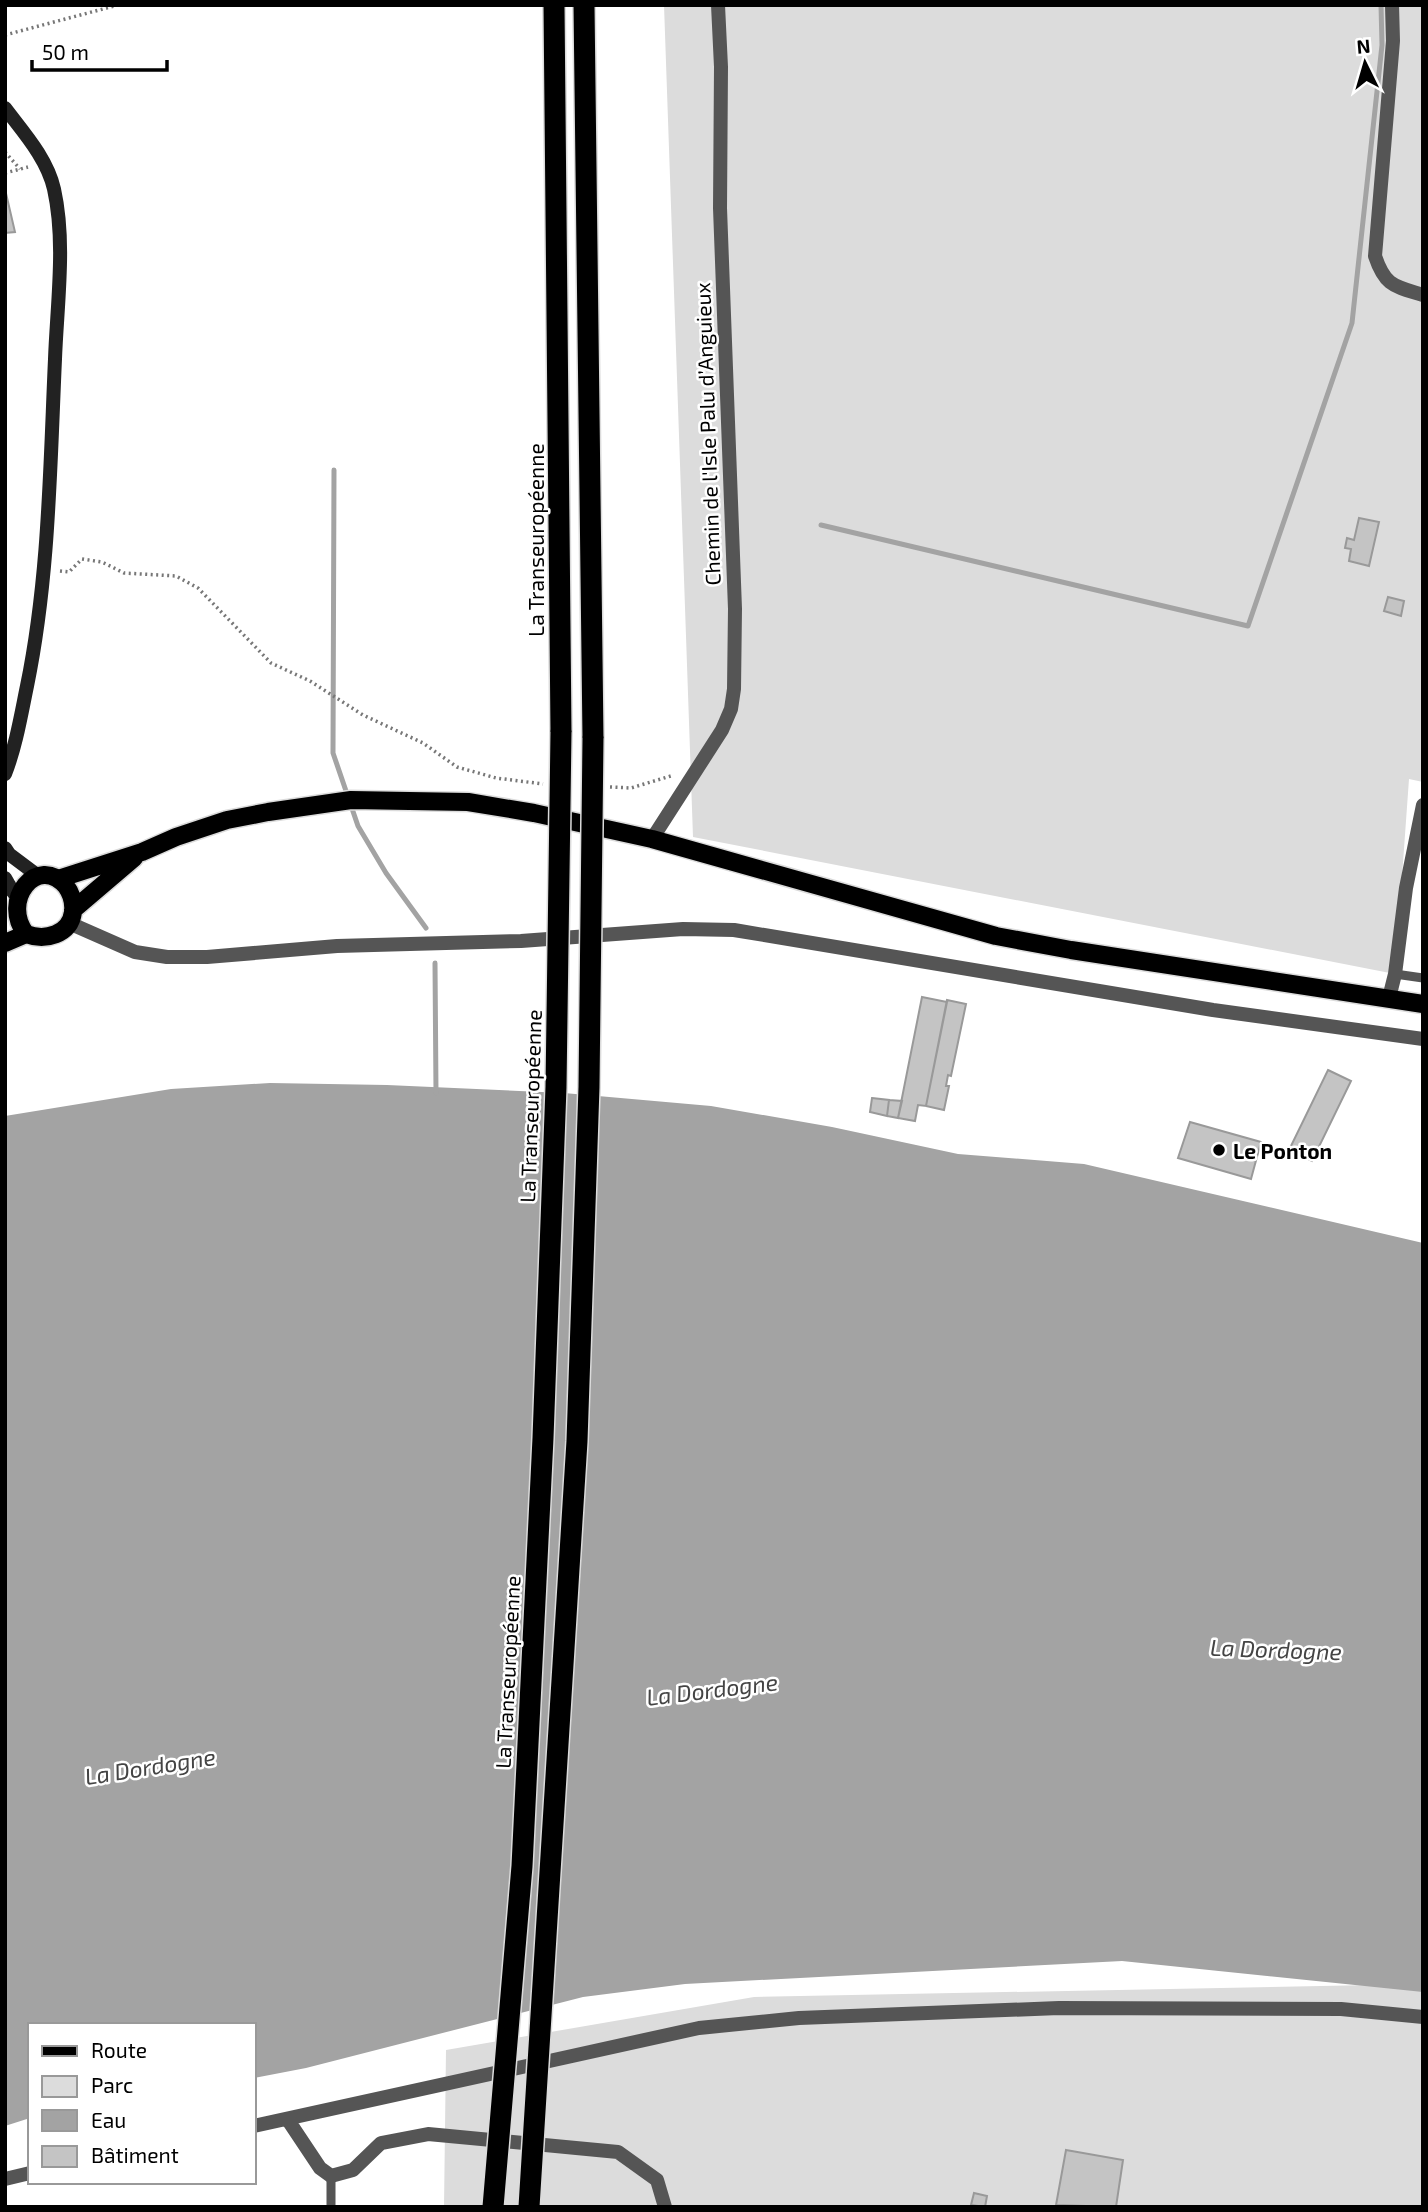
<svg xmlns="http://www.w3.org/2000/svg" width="1428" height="2212" font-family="'Exo 2',sans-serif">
	<rect width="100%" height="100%" fill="#fff"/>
	<path fill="#dcdcdc" d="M664,5h759v777l-14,-3 -14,195 -702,-137z
		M1423,1984v223h-979l2,-157 308,-53z"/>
	<path fill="#a3a3a3" d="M270,1083l117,2 177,8 147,13 121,21 126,27 126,10 339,79v749l-301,-31 -437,23 -102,13 -277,71 -52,10v-53h-224v93l-25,8v-1010l166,-27z"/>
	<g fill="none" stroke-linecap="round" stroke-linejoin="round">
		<path stroke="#a3a3a3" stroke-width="5" d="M334,470l-1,283 25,73 28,47 40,55
			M821,525l427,101 104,-303 30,-278 -1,-40
			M435,963l1,130"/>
	</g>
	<path fill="#c4c4c4" stroke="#999" stroke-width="2" d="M5,189l10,43 -10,1z
		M1359,518l20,4 -10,44 -20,-5 2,-12 -6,-1 2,-10 7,2z
		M1388,597l16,4 -3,15 -17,-5z
		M922,997l25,5 -21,104 -8,-1 -3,16 -17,-3z
		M947,1000l19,4 -15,72 -3,-1 -2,11h3l-5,24 -18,-4z
		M1328,1070l23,11 -39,80 -23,-11z
		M872,1098l17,2 -2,16 -17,-4z
		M889,1100l13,1 -4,17 -11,-2z
		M1190,1122l71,20 -10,37 -73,-21z
		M1066,2150l57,10 -7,47 -60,-2z
		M974,2193l13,3 -2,11 -14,-2z"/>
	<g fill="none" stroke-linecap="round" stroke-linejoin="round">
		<g stroke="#dbdbdb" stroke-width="21">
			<path id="primary" d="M58,879l84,-27 34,-15 51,-17 41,-8 83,-12 117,2 66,11 118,26 344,97 75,14 352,54
				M73,910l61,-52
				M5,943l21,-9c19,7 44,1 47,-22 1,-9 -2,-19 -7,-26 -29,-33 -66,15 -40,48"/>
		</g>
		<g stroke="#dbdbdb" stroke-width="24">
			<path id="highway" d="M554,5l7,727
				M584,5l9,733"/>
		</g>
		<path stroke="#777" stroke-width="3.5" stroke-dasharray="2 3.5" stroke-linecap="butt" d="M5,35l113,-30
			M5,152l15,17
			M5,173l23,-6
			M60,571l9,1 13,-13 20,3 22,11 52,3 22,12 73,75 39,18 53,34 60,28 34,24 39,11 47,6
			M610,787l21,1 43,-13"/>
		<path stroke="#555" stroke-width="9" d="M1395,974l28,4
			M331,2207v-31"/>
		<path stroke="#555" stroke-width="14" d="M1392,5l1,36 -18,215c10,30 19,30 48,39
			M652,839l70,-109 9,-21 3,-20 1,-80 -15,-401 1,-141 -3,-62
			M69,923l66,29 32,5h40l130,-11 184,-5 162,-12 51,1 479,80 210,29
			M1389,998l6,-24 11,-86 17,-83
			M288,2120l32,48 11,8 22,-6 28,-27 47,-9 190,18 39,28 8,27
			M254,2126l445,-98 100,-10 260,-10 282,1 82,8
			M5,2179l25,-6"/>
		<path stroke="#222" stroke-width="14" d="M5,108c18,24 42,50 49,81 12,54 3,115 1,170 -5,109 -6,220 -28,327 -6,29 -11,60 -22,88
			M5,848l4,6 28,21
			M5,878l8,14"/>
		<use href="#primary" stroke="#000" stroke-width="18"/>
		<use href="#highway" stroke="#000" stroke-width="21"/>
		<g stroke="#dbdbdb" stroke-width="24" stroke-linecap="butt">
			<path id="highway-bridge" d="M493,2207l29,-341 21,-428 13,-351 5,-355
				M529,2207l48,-766 12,-354 4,-349"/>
		</g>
		<use href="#highway-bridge" stroke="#000" stroke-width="21"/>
	</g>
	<circle fill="#000" stroke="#fff" stroke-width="2.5" cx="1219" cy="1150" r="7"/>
	<g text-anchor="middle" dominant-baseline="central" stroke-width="5" stroke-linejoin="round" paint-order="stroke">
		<g font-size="21" fill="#000" stroke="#fff">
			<text transform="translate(707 434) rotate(-92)">Chemin de l'Isle Palu d’Anguieux</text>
			<text transform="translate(535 540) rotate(-90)">La Transeuropéenne</text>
			<text transform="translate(530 1106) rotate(-88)">La Transeuropéenne</text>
			<text transform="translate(507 1672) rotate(-87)">La Transeuropéenne</text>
		</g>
		<g font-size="21" font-weight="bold" fill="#000" stroke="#fff" text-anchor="start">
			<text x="1233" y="1150">Le Ponton</text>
		</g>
		<g font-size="23" font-style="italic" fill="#444" stroke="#fff">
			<text transform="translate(1276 1649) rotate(2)">La Dordogne</text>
			<text transform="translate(712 1689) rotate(-7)">La Dordogne</text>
			<text transform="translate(150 1766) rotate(-9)">La Dordogne</text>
		</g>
	</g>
	<rect width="1428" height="2212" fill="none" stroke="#000000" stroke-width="14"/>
	<rect x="28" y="2023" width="228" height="161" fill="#ffffff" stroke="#999999" stroke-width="2"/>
	<rect x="42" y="2046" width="35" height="10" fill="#000000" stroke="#999999" stroke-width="2"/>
	<text x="91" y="2058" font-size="21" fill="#000000">Route</text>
	<rect x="42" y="2076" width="35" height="21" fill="#dcdcdc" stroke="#999999" stroke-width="2"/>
	<text x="91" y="2093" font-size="21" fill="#000000">Parc</text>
	<rect x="42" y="2110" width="35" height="21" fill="#a3a3a3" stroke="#999999" stroke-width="2"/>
	<text x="91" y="2128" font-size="21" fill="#000000">Eau</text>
	<rect x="42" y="2146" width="35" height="21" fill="#c4c4c4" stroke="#999999" stroke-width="2"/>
	<text x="91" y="2163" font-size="21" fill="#000000">Bâtiment</text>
	<g transform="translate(1365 63) rotate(355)" stroke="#ffffff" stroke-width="5" paint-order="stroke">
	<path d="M0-5L12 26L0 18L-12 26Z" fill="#000000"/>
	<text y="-10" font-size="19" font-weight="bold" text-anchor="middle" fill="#000000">N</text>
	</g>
	<path d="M32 60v10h135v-10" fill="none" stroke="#000000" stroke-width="3.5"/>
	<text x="42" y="60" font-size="21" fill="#000000" stroke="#ffffff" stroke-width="5" paint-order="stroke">50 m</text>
</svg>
